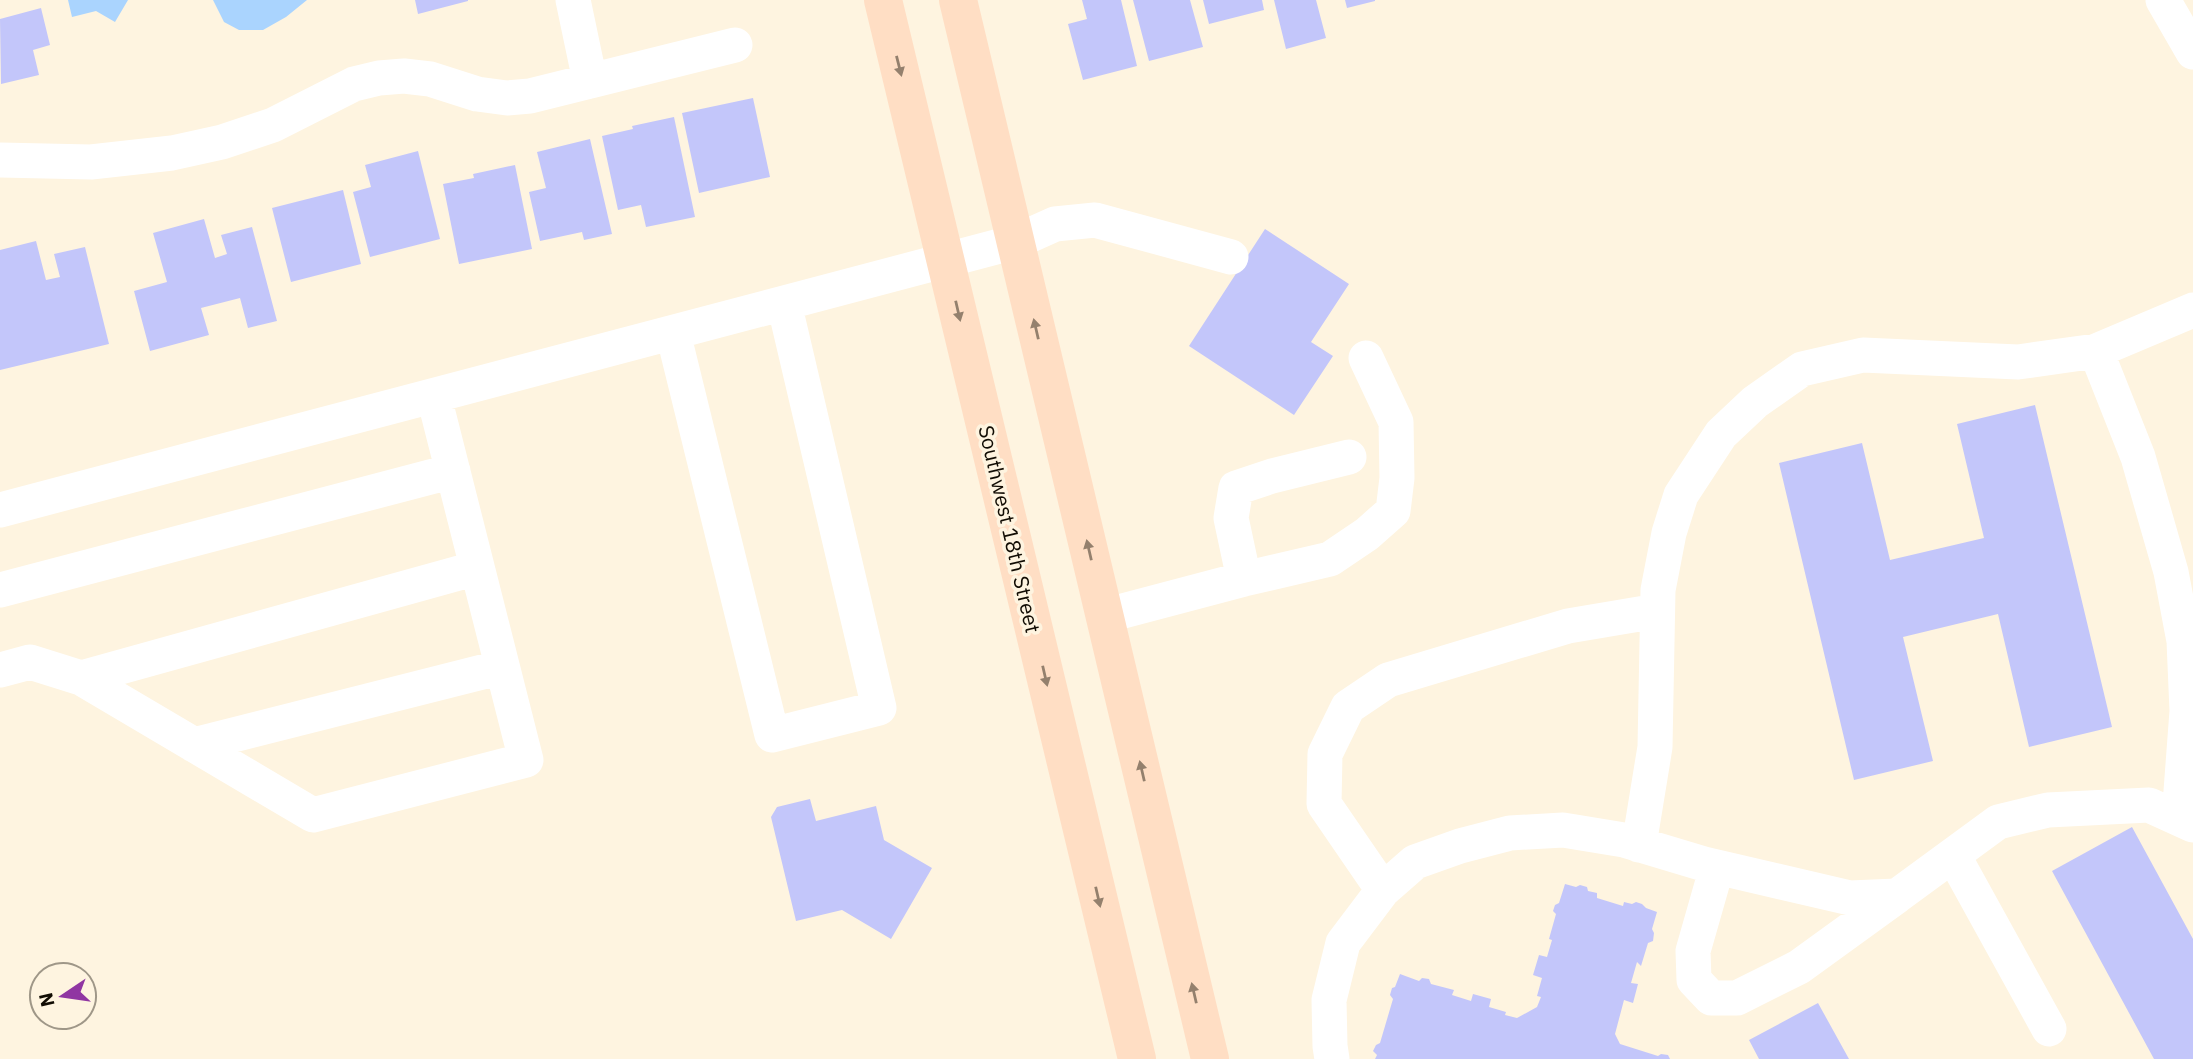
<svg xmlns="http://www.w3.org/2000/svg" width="2193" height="1059" font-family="'IBM Plex Sans',sans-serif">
	<rect width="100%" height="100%" fill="#fef4e0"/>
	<path fill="#aad4fe" d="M68,0h60l-13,22 -19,-11 -24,6z
		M213,0h94l-21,17 -23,13h-24l-15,-8z"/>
	<path fill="#c3c6fa" d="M415,0h53v1l-50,13z
		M1082,0h39l16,66 -54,14 -15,-56 19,-5z
		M1133,0h57l13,47 -54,14z
		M1203,0h59l2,10 -55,14z
		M1274,0h42l10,38 -40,11z
		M1345,0h30v1l-28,7z
		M41,8l9,37 -17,5 6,25 -38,9 -1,-65z
		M753,98l17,79 -71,16 -17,-80z
		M674,117l21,100 -49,10 -5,-22 -23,5 -16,-74 31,-7 -1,-3z
		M590,139l22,95 -28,6 -2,-8 -42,9 -11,-49 17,-4 -9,-36z
		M418,151l22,88 -70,18 -17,-65 18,-5 -6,-22z
		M515,165l17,84 -73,15 -16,-80 31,-6 -1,-4z
		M343,190l18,74 -70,18 -19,-74z
		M204,219l11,39 12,-4 -6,-19 31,-8 25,94 -29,7 -8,-30 -39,10 8,27 -59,16 -16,-60 33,-9 -14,-49z
		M1265,229l84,55 -38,58 22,14 -39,59 -105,-69z
		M36,241l10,39 14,-3 -6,-23 31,-7 24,97 -109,26v-120z
		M2035,405l77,322 -83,20 -31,-133 -95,23 30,124 -79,19 -75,-317 83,-20 28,117 94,-22 -27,-114z
		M810,799l6,22 60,-15 8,34 48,28 -41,71 -49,-29 -46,11 -25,-104 6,-10z
		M2132,827l61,112v120h-39l-102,-188z
		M1565,884l11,3 4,-2 7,2 1,4 9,2v5l26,8 1,-4 8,2 4,-2 6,2 4,4 11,4 -5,17 2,4 -1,8 -5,2 -7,23 -4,-4 -6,21 7,1 -5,19 -9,-3 -9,34 5,10 38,12 3,-2 7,1 2,4h-295l2,-4 -4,-4 3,-6 4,-2 13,-44 -3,-4 2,-7 3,-1 5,-13 19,7 3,-3 7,1 2,5 23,6 -2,5 19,6 2,-7 18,5 -2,8 17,5 -1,3 12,3 20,-11 4,-10 -4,-1 5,-18 -9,-3 6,-20 8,2 5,-17 -3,-1 7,-25 -3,-3 2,-6 4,-2z
		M1818,1003l31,56h-90l-10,-19z"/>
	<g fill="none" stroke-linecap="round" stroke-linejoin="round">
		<path stroke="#fff" stroke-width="35" d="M573,0l17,81
			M2163,0l30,52
			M0,160l91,2 81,-9 50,-11 51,-17 81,-41 25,-6 25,-2 26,3 47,15 30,4 23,-2 205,-51
			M673,333l99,402 107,-27 -95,-405
			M0,510l1015,-268 40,-18 40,-4 136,37
			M1244,579l86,-20 37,-25 26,-23 4,-33 -1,-56 -30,-64
			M0,590l453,-119
			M1104,616l140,-37 -13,-61 5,-30 36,-12 77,-19
			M0,670l30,-8 51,16 232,137 213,-55 -92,-363
			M81,678l396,-110
			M194,745l308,-78
			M2179,818l8,-107 -3,-70 -13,-69 -33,-115 -42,-106 97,-41
			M1639,845l16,-98 3,-157 11,-57 12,-38 40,-61 34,-32 47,-33 61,-14 155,7 78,-11
			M1953,855l96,174
			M1383,890l-59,-86 1,-50 23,-47 40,-27 180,-54 89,-15
			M1897,896l101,-74 50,-12 101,-5 44,20
			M1332,1059l-2,-13 -1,-46 14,-57 40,-53 32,-28 45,-16 50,-13 53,-3 61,10 80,24 146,34 47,-2 -98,71 -62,31h-26l-17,-18 -1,-29 24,-84"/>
		<path stroke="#ffdec4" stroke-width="38" d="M883,0l254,1059
			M958,0l252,1059"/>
	</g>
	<defs><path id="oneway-solid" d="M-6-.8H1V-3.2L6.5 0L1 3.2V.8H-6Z" transform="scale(1.75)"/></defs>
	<g fill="#94806d">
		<use href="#oneway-solid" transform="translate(899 66) rotate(76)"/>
		<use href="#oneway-solid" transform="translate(958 311) rotate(77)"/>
		<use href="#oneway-solid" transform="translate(1036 329) rotate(-103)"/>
		<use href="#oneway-solid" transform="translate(1089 550) rotate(-103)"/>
		<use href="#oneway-solid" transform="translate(1045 676) rotate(77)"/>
		<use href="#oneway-solid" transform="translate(1142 771) rotate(-103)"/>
		<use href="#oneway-solid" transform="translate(1098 897) rotate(77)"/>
		<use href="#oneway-solid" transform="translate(1194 993) rotate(-103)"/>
	</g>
	<g text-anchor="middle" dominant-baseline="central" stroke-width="7" stroke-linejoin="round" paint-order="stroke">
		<g font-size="21" fill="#110c03" stroke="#fef4e0">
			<text transform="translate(1010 529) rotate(77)">Southwest 18th Street</text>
		</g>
	</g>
	<g transform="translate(63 996) rotate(257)"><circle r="33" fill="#fef4e0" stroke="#9f9788" stroke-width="2"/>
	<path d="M0-5L12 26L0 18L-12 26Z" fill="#9036a2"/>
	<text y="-10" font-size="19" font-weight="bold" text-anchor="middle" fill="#110c03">N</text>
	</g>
</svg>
